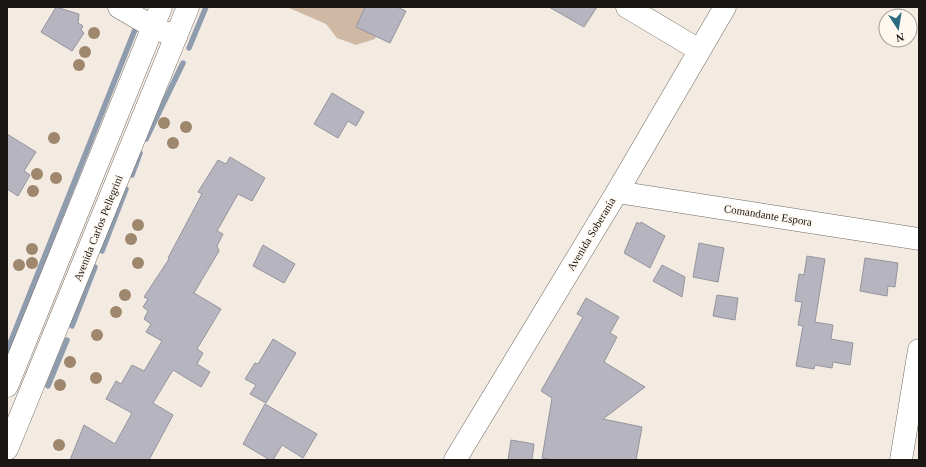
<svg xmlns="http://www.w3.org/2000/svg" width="926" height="467" font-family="'Times New Roman',serif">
	<rect width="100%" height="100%" fill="#f3eae1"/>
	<path fill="#cfb9a4" d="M287,7h89l3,18 -4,14 -19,6 -19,-7 -11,-14z"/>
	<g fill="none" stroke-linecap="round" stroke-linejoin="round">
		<path stroke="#8f9cae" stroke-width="5.5" d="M189,48l17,-41
			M146,139l37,-76
			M132,175l8,-22
			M102,251l24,-62
			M72,326l23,-59
			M7,351l129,-324
			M48,386l19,-46"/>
	</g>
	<path fill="#b6b4bf" stroke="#95949e" d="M56,7l23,7 -1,9 5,3 -2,4 3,3 -12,18 -31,-19z
		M365,7h32l9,4 -16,32 -34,-16z
		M549,7h48l-13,20z
		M332,93l32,19 -8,14 -8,-5 -10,17 -24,-14z
		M7,134l29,18 -12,19 6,4 -12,21 -11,-7z
		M230,157l35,21 -13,23 -14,-7 -21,37 6,3 -6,12 2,5 -25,42 27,16 -24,40 6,4 -6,11 13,8 -9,15 -28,-17 -20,33 20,12 -24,45h-79l14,-35 31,19 17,-31 -26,-14 10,-18 5,3 11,-19 12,6 18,-30 -16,-9 5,-8 -7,-5 4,-8 -5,-4 5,-8 -4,-2 25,-38 -1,-1 34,-64 -4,-2 20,-32 8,4z
		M637,222l3,2 1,-2 24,14 -15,32 -26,-15z
		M699,243l25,5 -6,34 -25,-5z
		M263,245l32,19 -11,19 -31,-17z
		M807,256l18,3 -10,63 18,3 -2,14 22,4 -3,22 -17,-3 -1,6 -17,-3 -1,4 -18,-3 7,-40 -5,-1 4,-23 -7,-1 4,-27 5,1z
		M865,258l33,5 -3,24 -7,-1 -1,10 -27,-5z
		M662,265l23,12 -3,20 -29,-16z
		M717,295l21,3 -3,22 -22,-4z
		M586,298l33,19 -9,16 7,4 -13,25 41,25 -42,32 39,8 -6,33h-83l-11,-2 10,-60 -11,-7 42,-74 -6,-3z
		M273,339l23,14 -30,50 -16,-9 6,-9 -11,-6 10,-16 3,1z
		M265,404l52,30 -14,24 -21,-13 -9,15h-3l-27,-16z
		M511,440l23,4 -2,16h-24z"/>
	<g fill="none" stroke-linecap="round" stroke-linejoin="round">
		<g stroke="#706961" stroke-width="23">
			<path id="minor" d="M119,7l34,20 23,10
				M627,7l72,43
				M617,192l302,47
				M455,460l162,-268 108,-185
				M901,460l18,-110"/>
		</g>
		<g stroke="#706961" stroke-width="23">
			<path id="major" d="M7,386l154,-379
				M7,449l181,-442"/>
		</g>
		<use href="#minor" stroke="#fff" stroke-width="22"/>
		<use href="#major" stroke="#fff" stroke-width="22"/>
	</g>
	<g fill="#9e876c">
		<circle cx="94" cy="33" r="6"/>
		<circle cx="85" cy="52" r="6"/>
		<circle cx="79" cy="65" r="6"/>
		<circle cx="164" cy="123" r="6"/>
		<circle cx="186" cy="127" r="6"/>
		<circle cx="54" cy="138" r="6"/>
		<circle cx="173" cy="143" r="6"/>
		<circle cx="37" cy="174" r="6"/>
		<circle cx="56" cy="178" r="6"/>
		<circle cx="33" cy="191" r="6"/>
		<circle cx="138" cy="225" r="6"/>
		<circle cx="131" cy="239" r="6"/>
		<circle cx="32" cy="249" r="6"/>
		<circle cx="32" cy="263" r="6"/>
		<circle cx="138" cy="263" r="6"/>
		<circle cx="19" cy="265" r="6"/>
		<circle cx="125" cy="295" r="6"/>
		<circle cx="116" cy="312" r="6"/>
		<circle cx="97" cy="335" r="6"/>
		<circle cx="70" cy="362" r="6"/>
		<circle cx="96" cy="378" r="6"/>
		<circle cx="60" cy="385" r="6"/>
		<circle cx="59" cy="445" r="6"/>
	</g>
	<g text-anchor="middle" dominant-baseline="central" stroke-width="3" stroke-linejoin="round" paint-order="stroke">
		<g font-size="11" fill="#191613" stroke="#fff8f1">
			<text transform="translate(768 215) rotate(9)">Comandante Espora</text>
			<text transform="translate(98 228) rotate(-68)">Avenida Carlos Pellegrini</text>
			<text transform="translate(591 234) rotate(-59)">Avenida Soberanía</text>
		</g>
	</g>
	<rect width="926" height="467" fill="none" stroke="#191613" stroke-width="16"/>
	<g transform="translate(898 28) rotate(168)"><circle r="19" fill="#fff8f1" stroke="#a39e98"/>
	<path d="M0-3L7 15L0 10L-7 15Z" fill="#2b6b7f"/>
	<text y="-6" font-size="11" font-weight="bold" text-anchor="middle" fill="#191613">N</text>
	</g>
</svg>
